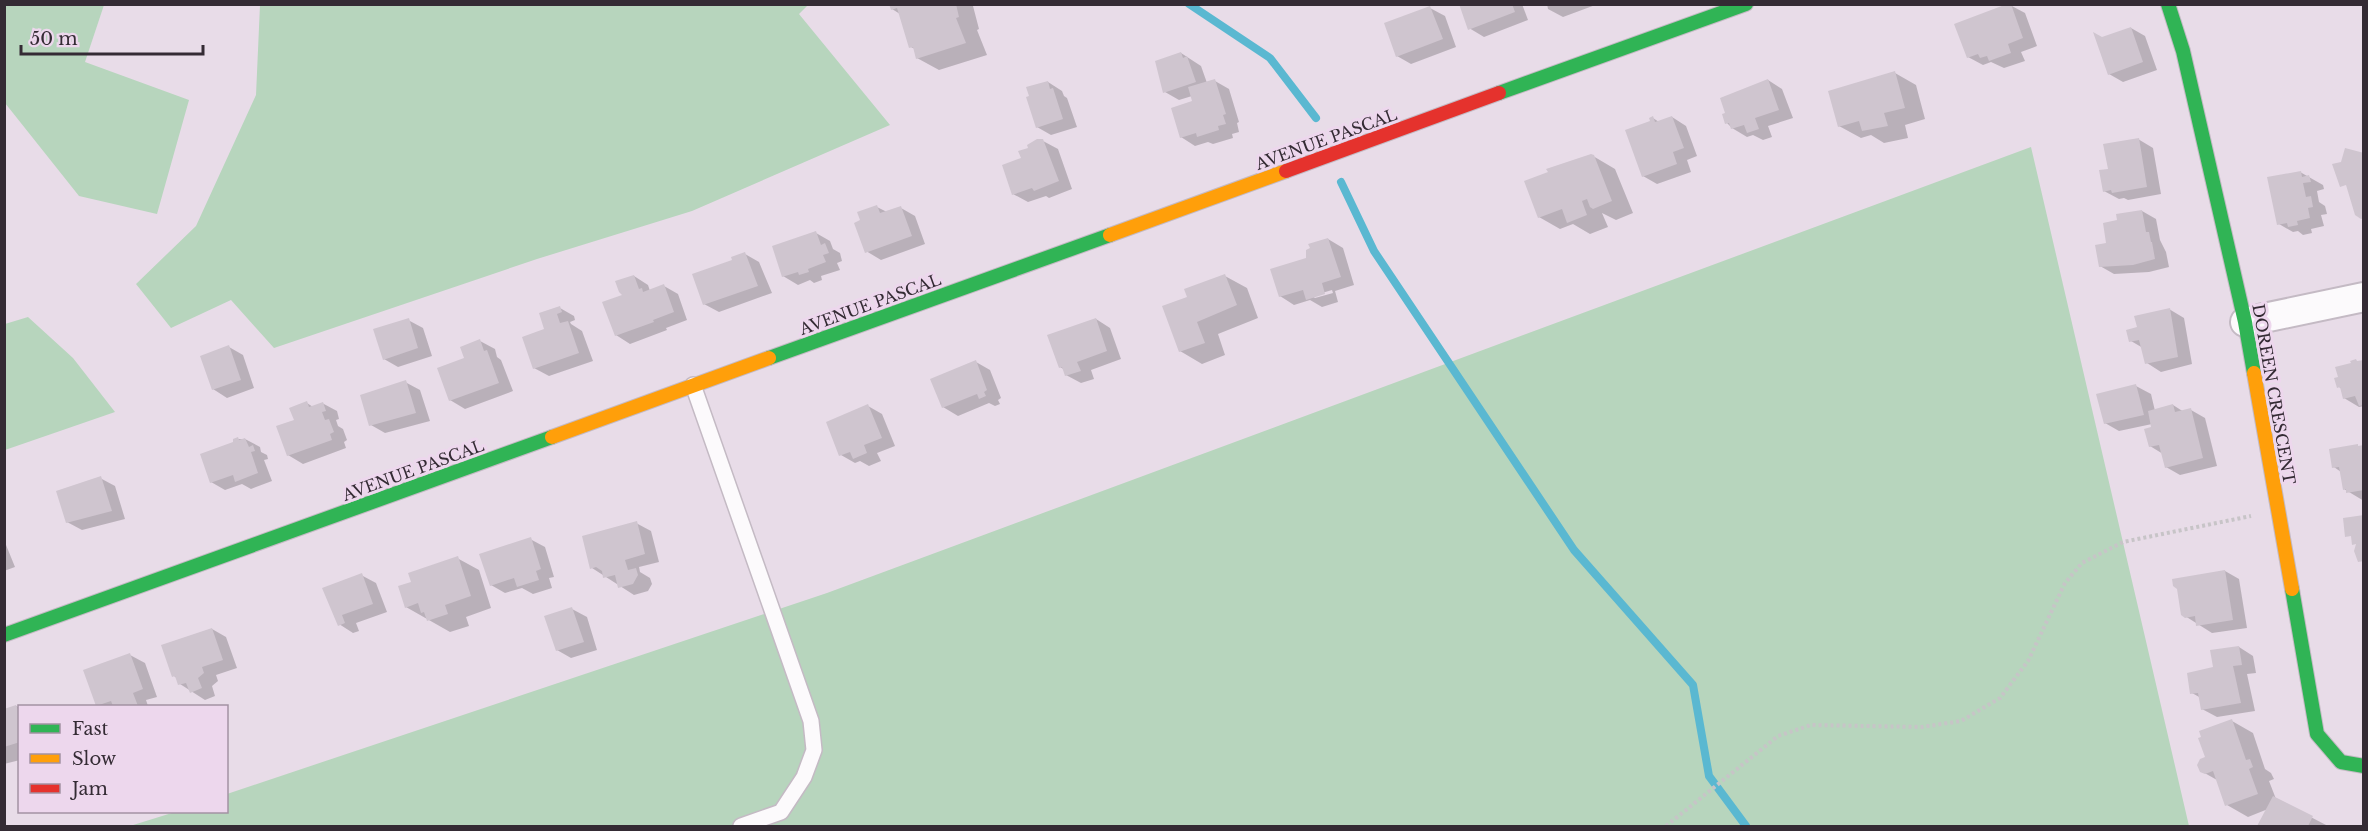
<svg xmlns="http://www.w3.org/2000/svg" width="2368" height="831" font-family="'Libre Baskerville',serif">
	<rect width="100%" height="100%" fill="#e8dce8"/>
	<path fill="#b7d5bd" d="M4,5h100l-19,57 104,38 -32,114 -78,-18 -74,-93z
		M260,5h548l-9,9 91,111 -198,86 -155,48 -263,89 -43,-48 -60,28 -35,-44 60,-58 60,-131z
		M2031,147l158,679h-2059l45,-14h51l1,-18 600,-201z
		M28,317l45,41 42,54 -110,38v-126z"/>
	<path fill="#0003" fill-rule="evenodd" d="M891,4h87l-5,2 6,23 -2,1 10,25 -48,15 -22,-12 -2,-9 -4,-2 -11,-33 -8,-5z
		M1461,4h61l6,16 -44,17 -15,-9z
		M1547,4h51l-35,13 -15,-8z
		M2010,5l15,8 12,33 -16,6 4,9 -21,7 -13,-6 -8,3 -15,-8z
		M1430,8l15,8 11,31 -45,17 -14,-8z
		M2131,28l14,8 12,34 -34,12 -14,-8 -7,-36z
		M1181,53l20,13 6,17 8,-2 14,8 10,33 -2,1 2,9 -7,2 1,4 -20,6 -5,-2 -13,4 -14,-9 13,-35 -2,-6 -13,4 -14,-8z
		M1895,73l21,12 9,34 -20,6 3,13 -24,5 -13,-8 -10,3 -22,-12z
		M1768,80l14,9 11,29 -25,8 4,11 -9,3 -10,-5 -6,2 -15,-9 -5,-5v-9z
		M1048,82l14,9 2,5 3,2 10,29 -26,8 -14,-8 -6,-30z
		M1672,117l14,9 11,30 -10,4 4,12 -34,12 -14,-8 10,-58 6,4z
		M2138,139l15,9 8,46 -33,6 -4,-2 -5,1 -15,-8 5,-21z
		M1043,141l15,8 14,40 -23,9 -3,-2 -18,6 -15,-8 10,-35z
		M1593,156l22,13 18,44 -17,7 -14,-7 6,14 -18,7 -17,-10 -13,5 -21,-12z
		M2300,172l23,13 1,4 -7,2 2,11 6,4 2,8 -6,1 3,11 -13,3 1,4 -9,2 -5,-4 -5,1 -14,-8z
		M877,207l10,5 14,-4 14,8 10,28 -44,16 -15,-9z
		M2142,211l14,8 4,21 6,12 3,15 -20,5 -35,2 -14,-8 19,-44z
		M816,233l14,8 3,8 7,4 2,8 -5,2 3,7 -19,6 1,4 -8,3 -4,-3 -12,5 -15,-9z
		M1328,239l15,9 11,37 -19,6 3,11 -16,5 -12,-7 -16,5 -14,-9 27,-37zM1332,290l1,3 -18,5 -3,-2z
		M745,254l14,8 13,31 -53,19 -15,-8z
		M634,276l14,9 2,6 14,-5 14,8 9,26 -21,8 1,2 -37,14 -14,-9 9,-40z
		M1225,276l22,12 11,30 -40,16 7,21 -23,9 -22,-13 9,-53z
		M560,308l14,8 1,4 -5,2 1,2 11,7 11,30 -44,15 -15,-8 12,-38z
		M2169,309l15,9 8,46 -31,8 -14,-9 -4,-15 -12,-7 7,-13z
		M1096,319l14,9 11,31 -30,11 3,9 -13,4 -15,-8 -1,-5 -5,-3z
		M408,320l15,8 9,28 -34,11 -14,-8z
		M480,341l15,8 2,8 4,3 12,31 -48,18 -15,-9 16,-41z
		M229,347l14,8 11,33 -27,10 -14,-9z
		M2364,361v45l-5,1 -15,-9 -2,-9 -3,-2 19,-25z
		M976,362l14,8 11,28 -3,2 2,4 -5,2 -6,-3 -31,13 -15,-9z
		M405,382l15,8 10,31 -45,12 -14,-8z
		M2136,386l15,8 4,17 18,-6 11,7 7,-2 14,8 12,48 -37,9 -14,-8 -3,-13 -13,-8 2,-22 -33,7 -14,-8z
		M307,403l6,4 9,-4 15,8 2,8 -3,1 2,6 5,3 4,11 -3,2 2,6 -43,16 -15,-9 8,-34z
		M868,406l14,8 13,32 -18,7 4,8 -12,5 -9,-5 -5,2 -14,-8z
		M238,439h7l15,8 1,5 6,3 1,4 -4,1 8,21 -21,8 -9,-5 -17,6 -14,-8z
		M2364,446v55l-20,-12 -3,-17 -7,-5z
		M100,478l15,8 10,33 -43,11 -15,-8z
		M636,523l15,8 8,31 -20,5 1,5 10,6 2,6 -4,7 -14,4 -42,-27z
		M530,539l15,8 9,30 -5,1 3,10 -19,6 -11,-6 -17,5 -14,-8z
		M4,540l11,27 -11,4z
		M457,558l22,12 12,38 -25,9 3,9 -19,6 -44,-25 7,-24z
		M2225,571l14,8 8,49 -35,5 -27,-17z
		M361,575l15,8 11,29 -31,11 3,8 -6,2 -14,-9 -15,-35z
		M572,609l15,8 10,33 -26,8 -14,-8z
		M212,629l14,8 11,31 -21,7 2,6 -6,5 3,10 -10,4 -25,-16 -2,-5 -4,-3z
		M2239,647l14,9 3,17 -9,1 8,37 -38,6 -15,-8 -1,-11 -9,-5z
		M130,655l15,8 12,34 -11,3 2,6 -50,-1z
		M16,706l4,2v52l-16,4v-54z
		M2232,721l21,12 12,36 6,4 3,6 -5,2 7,18 52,27h-70l10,-17 -20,8 -21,-12 -10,-25 -16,-9z"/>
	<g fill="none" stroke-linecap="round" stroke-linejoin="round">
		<path stroke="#5ab8d1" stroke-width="8" d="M1189,4l81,54 46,60
			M1341,182l33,69 200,299 119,135 16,91 37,50"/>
	</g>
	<path fill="#cfc5cf" d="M889,4h67l3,13 -3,1 10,25 -50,16 -3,-12 -4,1 -12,-40 -6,2z
		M1459,4h53l3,8 -47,18z
		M2007,4h4l12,34 -15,6 3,9 -22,8 -2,-5 -7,2 -2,-4 -11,4 -13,-34z
		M1430,6l13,33 -47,18 -12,-34z
		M2131,27l12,35 -35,13 -15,-43 9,5z
		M1181,52l2,6 4,-2 9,26 -33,11 -8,-32z
		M1895,71l10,37 -21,5 4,13 -26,5 -3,-10 -21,6 -10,-36z
		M1215,79l11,35 -3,1 3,9 -8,2 1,4 -22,7 -1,-4 -16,5 -9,-30 21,-7 -4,-14z
		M1768,79l11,31 -24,8 4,11 -12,4 -3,-8 -13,4 -2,-6 -4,1 -3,-10 3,-1 -5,-15z
		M1048,81l2,8 3,-1 10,31 -27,9 -10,-31 3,-1 -3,-9z
		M1653,116l2,6 17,-6 12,32 -11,4 4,12 -35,13 -17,-47 25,-9 -1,-3z
		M2139,138l8,49 -35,6 -1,-3 -8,2 -4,-22 9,-1 -5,-25z
		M1037,139h6l16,42 -25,10 -2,-3 -20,7 -10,-30 19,-7 -3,-7 10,-3 -1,-3z
		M2345,148l19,5v65l-3,1 -6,-4 -9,-30 -6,2 -8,-23 9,-2z
		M1591,154l3,1 18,46 -19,8 -3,-2 -3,-8 -5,2 5,14 -20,8 -5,-14 -24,9 -14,-37 24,-9 -2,-3z
		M2301,171l1,6 7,-2 2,7 -8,1 3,14 5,-1 2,11 -5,1 2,10 -13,3 1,4 -10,2 -1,-4 -10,2 -10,-48z
		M877,205l3,8 21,-7 11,30 -47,17 -11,-30 6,-3 -3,-8z
		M2142,210l4,22h3l2,10h1l3,17 -22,6 -34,2 -4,-22 11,-2 -3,-20 14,-3 -1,-6z
		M816,231l5,14 4,-2 4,10 -6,2 3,7 -18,7 1,3 -10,3 -1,-3 -16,5 -10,-31z
		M1328,238l13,39 -19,6 3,11 -19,6 -3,-10 -24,7 -9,-28 36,-11v-8l4,-2 -2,-4z
		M745,252l13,34 -55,19 -11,-31 40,-14 -1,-3z
		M1225,274l12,31 -40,17 8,21 -26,9 -17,-46 25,-9 -3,-8z
		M634,275l5,14 3,-1 1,4 21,-8 10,28 -21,8 1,2 -39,14 -13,-34 20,-7 -3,-3 -4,-11z
		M560,306l2,6 -5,2 3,9 8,-2 11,32 -46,16 -11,-32 22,-8 -5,-16z
		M2170,308l8,49 -33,7 -6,-24 -10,2 -3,-12 11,-3 -3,-11z
		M409,318l9,30 -35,12 -10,-31z
		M1096,318l11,33 -30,11 4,9 -16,5 -3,-9 -3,1 -12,-33z
		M480,339l4,12 3,-1 12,33 -50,18 -12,-33 27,-10 -4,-11z
		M229,345l12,35 -29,10 -12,-34z
		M2356,359l1,2 7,-1v45l-5,1 -4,-10 -12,3 -3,-12 -3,1 -3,-10 4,-1 -3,-10 16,-4 -1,-2z
		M976,360l11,30 -3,2 2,4 -7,3 -2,-5 -35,14 -12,-29z
		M406,380l10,33 -47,13 -9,-31z
		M2136,384l8,31 -40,9 -8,-30z
		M307,401l2,6 14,-5 3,9 -4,1 3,8 4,-1 5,13 -4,2 2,6 -45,16 -11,-30 18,-6 -5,-12z
		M868,404l14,34 -18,7 3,8 -14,6 -3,-7 -11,4 -13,-34z
		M2173,404l2,8 16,-4 12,50 -38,10 -6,-23 -10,2 -5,-18 7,-2 -3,-16z
		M238,437l1,3 6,-2 4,9 4,-2 2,6 -4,1 7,21 -23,9 -2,-7 -23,8 -10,-29 33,-12v-3z
		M2358,444v2l6,-1v45l-18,3v-4l-3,1 -4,-23 -7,1 -3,-19z
		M101,476l11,35 -46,12 -10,-32z
		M2364,515v46l-6,1 -4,-11 2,-7 -4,1 -1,-9 -6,1 -2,-19z
		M637,521l8,33 -20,6 3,10 8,-2 2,7 -5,9 -15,4 -3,-13 -12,3 -1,-7 -6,-4 -6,2 -8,-33z
		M531,537l10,32 -5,2 3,9 -22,7 -3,-9 -24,8 -11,-32z
		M458,556l13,40 -26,9 3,9 -21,7 -3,-9 -3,1 -3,-10 -13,5 -7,-22 13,-4 -3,-9z
		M2225,570l8,50 -37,6 -1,-10 -10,2 -4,-3 -4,-26 -4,-3 -1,-7z
		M362,573l11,31 -31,11 3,8 -7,3 -16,-38z
		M572,607l12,35 -28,9 -12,-35z
		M212,628l11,32 -21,7 2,6 -6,5 4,10 -12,5 -4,-10 -8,2 -3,-9 -3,1 -11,-32z
		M2239,646l3,19 -9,1 8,37 -40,7 -3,-17 -8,1 -3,-21 26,-6 -3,-17z
		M130,653l13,36 -10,4 5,13h-25l-2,-5 -15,5 -13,-36z
		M16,705l4,9v28l-16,5v-38z
		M2232,719l14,41 4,-1 3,8 -4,2 9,25 -33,12 -12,-35 -8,3 -5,-2 -3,-7 3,-6 5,-2 -7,-19 3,-1 -2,-6z
		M2273,796l40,20 -5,10h-51z"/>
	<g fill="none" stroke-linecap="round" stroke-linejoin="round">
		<g stroke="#c4bac4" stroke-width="18">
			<path id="lane" d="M693,385l118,336 3,29 -10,27 -23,35 -40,14"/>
		</g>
		<g stroke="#c4bac4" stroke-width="32">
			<path id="street" d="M2245,322l119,-25"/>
		</g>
		<g stroke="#c4bac4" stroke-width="16">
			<path id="fast" d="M2168,4l15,47 62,271 9,51
				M1499,93l247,-89
				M769,358l341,-123
				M2292,589l25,145 24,28 23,4
				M4,635l548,-198"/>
		</g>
		<g stroke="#c4bac4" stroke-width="16">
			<path id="slow" d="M1110,235l176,-64
				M2254,373l38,216
				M552,437l217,-79"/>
		</g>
		<g stroke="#c4bac4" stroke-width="16">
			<path id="jam" d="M1286,171l213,-78"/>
		</g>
		<path stroke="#c7c4c7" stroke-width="4" stroke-dasharray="3 3" stroke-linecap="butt" d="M1666,826l112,-90 33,-11 111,2 39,-6 39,-23 28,-37 37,-78 17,-20 41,-21 128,-26"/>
		<use href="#lane" stroke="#fcfafc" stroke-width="15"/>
		<use href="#street" stroke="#fcfafc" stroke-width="28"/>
		<use href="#fast" stroke="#30b455" stroke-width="14"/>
		<use href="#slow" stroke="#ff9f0a" stroke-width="14"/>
		<use href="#jam" stroke="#e5322d" stroke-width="14"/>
	</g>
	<g text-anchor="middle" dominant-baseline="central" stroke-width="6" stroke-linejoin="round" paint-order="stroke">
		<g font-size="16" fill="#342b34" stroke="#edd7ed">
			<text transform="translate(1326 139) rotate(-20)">AVENUE PASCAL</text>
			<text transform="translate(870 304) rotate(-20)">AVENUE PASCAL</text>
			<text transform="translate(2274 394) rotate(80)">DOREEN CRESCENT</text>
			<text transform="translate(413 470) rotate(-20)">AVENUE PASCAL</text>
		</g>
	</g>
	<rect width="2368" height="831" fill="none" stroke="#342b34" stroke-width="12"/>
	<rect x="18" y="705" width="210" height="108" fill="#edd7ed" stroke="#a392a3" stroke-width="1.5"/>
	<rect x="30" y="724" width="30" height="9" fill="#30b455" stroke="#a392a3" stroke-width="1.5"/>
	<text x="72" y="735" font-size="18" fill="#342b34">Fast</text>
	<rect x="30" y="754" width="30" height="9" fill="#ff9f0a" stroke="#a392a3" stroke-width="1.5"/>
	<text x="72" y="765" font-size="18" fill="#342b34">Slow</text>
	<rect x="30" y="784" width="30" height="9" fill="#e5322d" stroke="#a392a3" stroke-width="1.5"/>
	<text x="72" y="795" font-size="18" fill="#342b34">Jam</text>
	<path d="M21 45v9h182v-9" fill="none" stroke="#342b34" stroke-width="3"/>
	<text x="30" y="45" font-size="18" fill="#342b34" stroke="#edd7ed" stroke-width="4.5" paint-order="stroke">50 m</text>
</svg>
